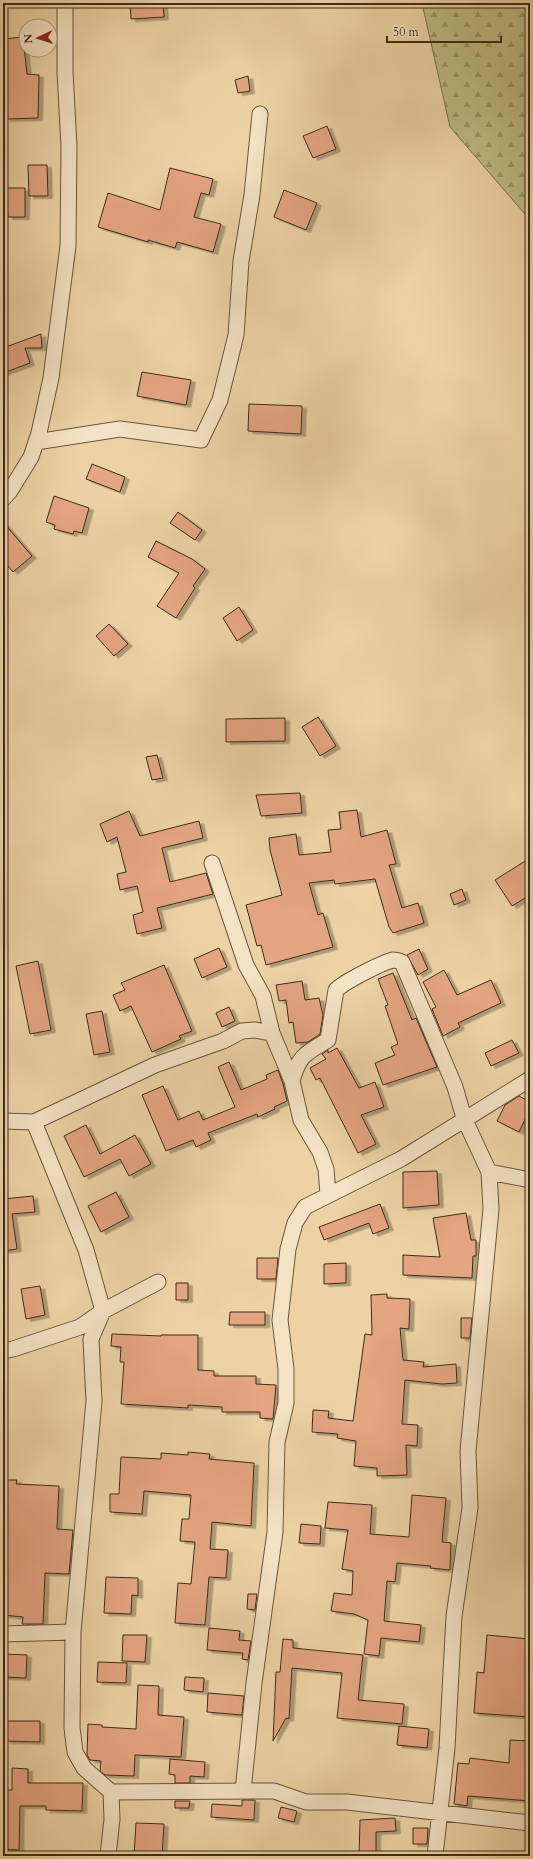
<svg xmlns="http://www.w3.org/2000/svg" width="533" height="1859" font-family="Cardo,serif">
	<defs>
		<pattern id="forest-firs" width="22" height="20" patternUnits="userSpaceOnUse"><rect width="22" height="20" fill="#bdbb82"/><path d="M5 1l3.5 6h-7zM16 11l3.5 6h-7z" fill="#9b986a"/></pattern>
		<filter id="shadow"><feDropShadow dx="4.5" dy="2.5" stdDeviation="0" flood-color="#0004"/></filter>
	</defs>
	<rect width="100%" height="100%" fill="#edd3a4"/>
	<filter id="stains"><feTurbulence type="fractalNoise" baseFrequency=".005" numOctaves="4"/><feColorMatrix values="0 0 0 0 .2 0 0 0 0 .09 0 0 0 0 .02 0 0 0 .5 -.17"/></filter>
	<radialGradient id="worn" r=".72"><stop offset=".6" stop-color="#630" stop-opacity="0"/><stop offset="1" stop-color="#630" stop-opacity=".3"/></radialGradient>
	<path fill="url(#forest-firs)" stroke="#7c744f" d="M422,3h108v217l-80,-93z"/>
	<path fill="#e4a581" stroke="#3c2c1c" filter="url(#shadow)" d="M130,3h33l1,14 -33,2z
		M23,37l4,37 12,1 -1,43 -32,1 -1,-22h-2v-58z
		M248,76l2,15 -12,2 -3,-13z
		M327,126l9,23 -23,9 -10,-22z
		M28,165h19l1,31h-19z
		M170,168l43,11 -4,16 -8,-2 -7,24 27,7 -8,28 -36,-10 -2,6 -27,-8v2l-50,-15 10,-34 52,17z
		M3,188h22v29h-17l-1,-17h-4z
		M284,190l33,13 -11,27 -32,-13z
		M41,334l1,14h-17l5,15 -27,10v-25z
		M142,372l49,8 -5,25 -49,-9z
		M249,404l53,2 -1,28 -53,-3z
		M92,464l33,13 -5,15 -34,-13z
		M54,496l35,12 -7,25 -8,-2 -1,3 -19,-5 1,-4 -9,-3z
		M178,512l24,18 -7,10 -25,-17z
		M3,522l29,34 -19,16 -10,-12z
		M156,541l36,18 13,10 -12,17 2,2 -19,30 -19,-12 22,-33 -31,-16z
		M239,607l14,23 -16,11 -14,-23z
		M109,624l19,20 -14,12 -18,-20z
		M318,717l18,29 -16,10 -18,-29z
		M285,718v23l-59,1v-23z
		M157,755l6,23 -11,2 -6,-23z
		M300,793l2,20 -41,3 -5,-21z
		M357,810l4,27 26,-7 9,34 -7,1 13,43 16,-5 6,20 -31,10 -4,-6 -14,-48 -40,5 -1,-4 -25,3 9,32 5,-2 10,34 -67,18 -5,-20 -4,1 -11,-41 36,-10 -12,-45 -1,-12 27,-4 3,21 32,-3 -3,-22 13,-1 -2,-17z
		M129,811l11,25 59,-15 4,17 -41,10 8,34 36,-9 7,21 -56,14 5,20 -25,6 -4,-19 10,-3 -6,-26 -17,4 -3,-16 9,-2 -9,-35 -10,5 -7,-18z
		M530,858v37l-18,11 -17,-26z
		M462,889l4,11 -12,5 -4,-11z
		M219,948l8,19 -25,11 -8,-19z
		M419,949l9,20 -10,6 -11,-20z
		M38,961l13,69 -21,4 -14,-68z
		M164,965l28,66 -13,5 2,3 -29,13 -21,-46 -11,5 -7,-16 12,-5 -4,-7z
		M444,970l13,25 34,-15 10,23 -43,20 2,4 -17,9 -11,-27 4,-2 -13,-25z
		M393,973l19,47 4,-2 21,49 -54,18 -8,-22 20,-8 -4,-8 7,-3 -13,-38 3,-1 -10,-26z
		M302,981l3,19 14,-2 4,17 -3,19 -12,8 -12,1 -3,-21 -4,1 -3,-23 -7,1 -3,-16z
		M229,1007l6,14 -13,6 -6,-14z
		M102,1011l8,41 -16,3 -8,-41z
		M512,1040l7,13 -28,13 -6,-13z
		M337,1048l22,40 16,-6 9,25 -23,8 15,29 -18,9 -38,-75 -4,2 -6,-12 16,-9 -4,-5 6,-4v3z
		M229,1062l12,28 26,-11 -1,-4 12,-5 5,14 4,17 -13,6 1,2 -17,8 -1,-3 -49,19 3,7 -15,7 -3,-7 -27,11 -24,-56 21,-9 15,34 21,-9 4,9 32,-13 -17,-40z
		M519,1096l11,6v7l-11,23 -22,-11 8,-16z
		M86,1125l14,29 35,-19 16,29 -22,12 -9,-17 -36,18 -20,-41z
		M437,1171l2,34 -36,3v-36z
		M116,1192l13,25 -28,15 -13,-26z
		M33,1196l2,16 -23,2 5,35 -14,2v-52z
		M380,1204l9,24 -16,6 -4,-11 -45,17 -5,-13z
		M466,1213l5,27h5v16h-3l-1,22 -69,-3v-20l37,2 -7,-39z
		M257,1258h21l-2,21h-19z
		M346,1263v20l-22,1v-20z
		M176,1283h12v17h-12z
		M40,1286l5,29 -19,4 -5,-30z
		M387,1294v4l23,1 -1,30 -9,-1 3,32 21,2 -1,5 33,-3 1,19 -15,1 -37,-4 -3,44 16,1 -1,21 -11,-1 1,30 -30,1v-8l-23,-2 2,-25 -19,-3 1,-4 -26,-2 1,-22 16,1 -1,7 25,3 12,-87 7,1 -1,-40z
		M230,1312h35v13h-36z
		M461,1318h11l-2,20h-9z
		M112,1334l49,2v-1h37v35l16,1v5h42v8l20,1 -3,34 -13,-1v-6h-38v-5l-34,-2v3l-67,-4 3,-42h-4l1,-15 -10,-1z
		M188,1452l22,2 -1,5 45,4 -3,63 -39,-4 -2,27 18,1 -2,28 -17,-1 -4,48 -30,-2 3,-40 13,1 4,-42 -15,-1 2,-22h7l2,-24 -47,-4 -2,23 -32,-2v-18h9l2,-37 40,2v-6l27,2z
		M3,1480h14l-1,4 43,2 -2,43 16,1 -4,44 -24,-1 -2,51h-21l1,-7 -20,-2z
		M412,1495l34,3 -4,44 9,1 -1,27 -20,-2 1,-2 -34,-3 -2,19 -8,-1 -3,40 37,4 -2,17 -38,-4 -2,18 -15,-2 4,-34 -14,-6 -23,-3 3,-18 18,2 1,-24 -11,-2 6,-39 -23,-2 3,-26 44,3 -2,29 39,3z
		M301,1524l20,2 -1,18 -21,-1z
		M106,1577l32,1v18l-6,-1 -1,19 -27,-1z
		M248,1594h9l-2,16 -8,-1z
		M209,1628l31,3 -1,9 12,1 -3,19 -6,-1 1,-6 -36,-3z
		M123,1635h24l-2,27 -23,-1z
		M487,1635l43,4v78l-56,-4 3,-41 7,1z
		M283,1639l10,1v8l70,7 -5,45 46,4 -2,20 -65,-6 5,-45 -50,-5 -3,51 -3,-1 -13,23 3,-69h4z
		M3,1654l24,1 -1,23 -23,-1z
		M98,1662l29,1 -1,20 -29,-1z
		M185,1677l19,1 -1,14 -19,-2z
		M138,1685l21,1 -1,29 26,2 -3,40 -46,-2 -1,21 -29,-1 -5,-4 1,-10 -11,-1 -3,-5 1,-31 14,1v2l34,2z
		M208,1693l36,3 -2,19 -35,-3z
		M6,1721h34v21l-34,-1z
		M399,1726l30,3 -2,19 -30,-3z
		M510,1740l20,1v60l-62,-5 -1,10 -13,-2 4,-41 11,1 1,-6 39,5z
		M170,1759l35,3 -1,15 -14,-1v7h-15v-8l-6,-1z
		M12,1768l16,1v14h55l-1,28 -36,-1v-4h-26l-1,44 -16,-1v-59h9z
		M242,1800h13l-1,20 -43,-3 1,-13 30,2z
		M175,1801h15l-1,7h-14z
		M281,1807l16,4 -3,11 -16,-4z
		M395,1818l1,13 -20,1v24h-17l1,-36z
		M136,1823l28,1 -2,32h-28z
		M413,1828h15l-1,16h-14z"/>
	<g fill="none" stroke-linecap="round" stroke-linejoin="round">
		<g stroke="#68563e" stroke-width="17">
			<path id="street" d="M36,442l84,-13 81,11 19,-40 16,-65 5,-74 11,-66 8,-81
				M3,499l7,-8 21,-34 8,-24 12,-55 17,-132 1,-100 -4,-74v-69
				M212,863l34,102 17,31 9,37 20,48 9,39 19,32 6,17 2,26
				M292,1081c7,-26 14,-28 36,-41l8,-50c8,-8 45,-27 57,-30 3,0 6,1 9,2l53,125 9,31 25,54 2,37 -23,242 2,57 -16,108 -7,132 -12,108
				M3,1121l31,1 121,-57 68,-24 19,-10 12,-1 18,3
				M34,1122l52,128 17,61 -12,28 3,62 -21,231 -1,96 3,24 9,16 27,24 163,-1 32,11h41l183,21
				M489,1172l41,8
				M3,1351l10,-2 67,-22 23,-16 55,-29
				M3,1634l70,-2
				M243,1791l11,-108 21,-151 2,-90 9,-39v-34l-6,-49 8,-71 7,-26 10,-16 96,-48 129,-80
				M108,1856l4,-37 -1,-27"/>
		</g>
		<use href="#street" stroke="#f3e2c4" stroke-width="15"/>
	</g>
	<rect width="533" height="1859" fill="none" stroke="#edd3a4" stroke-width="16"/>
	<rect x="4" y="4" width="525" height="1851" fill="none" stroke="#3c2c1c" stroke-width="2"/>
	<rect x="8" y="8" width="517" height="1843" fill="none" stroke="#3c2c1c"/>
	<g transform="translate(38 38) rotate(266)"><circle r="19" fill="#f3e2c4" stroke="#aa9981"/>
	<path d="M0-3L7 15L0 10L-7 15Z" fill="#8f2418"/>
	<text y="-6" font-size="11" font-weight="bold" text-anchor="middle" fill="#3c2c1c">N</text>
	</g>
	<path d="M387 36v6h114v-6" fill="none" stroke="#3c2c1c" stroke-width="2"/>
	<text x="393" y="36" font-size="12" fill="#3c2c1c" stroke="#f3e2c4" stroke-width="3" paint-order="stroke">50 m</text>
	<rect width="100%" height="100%" filter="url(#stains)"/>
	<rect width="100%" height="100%" fill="url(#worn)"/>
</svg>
